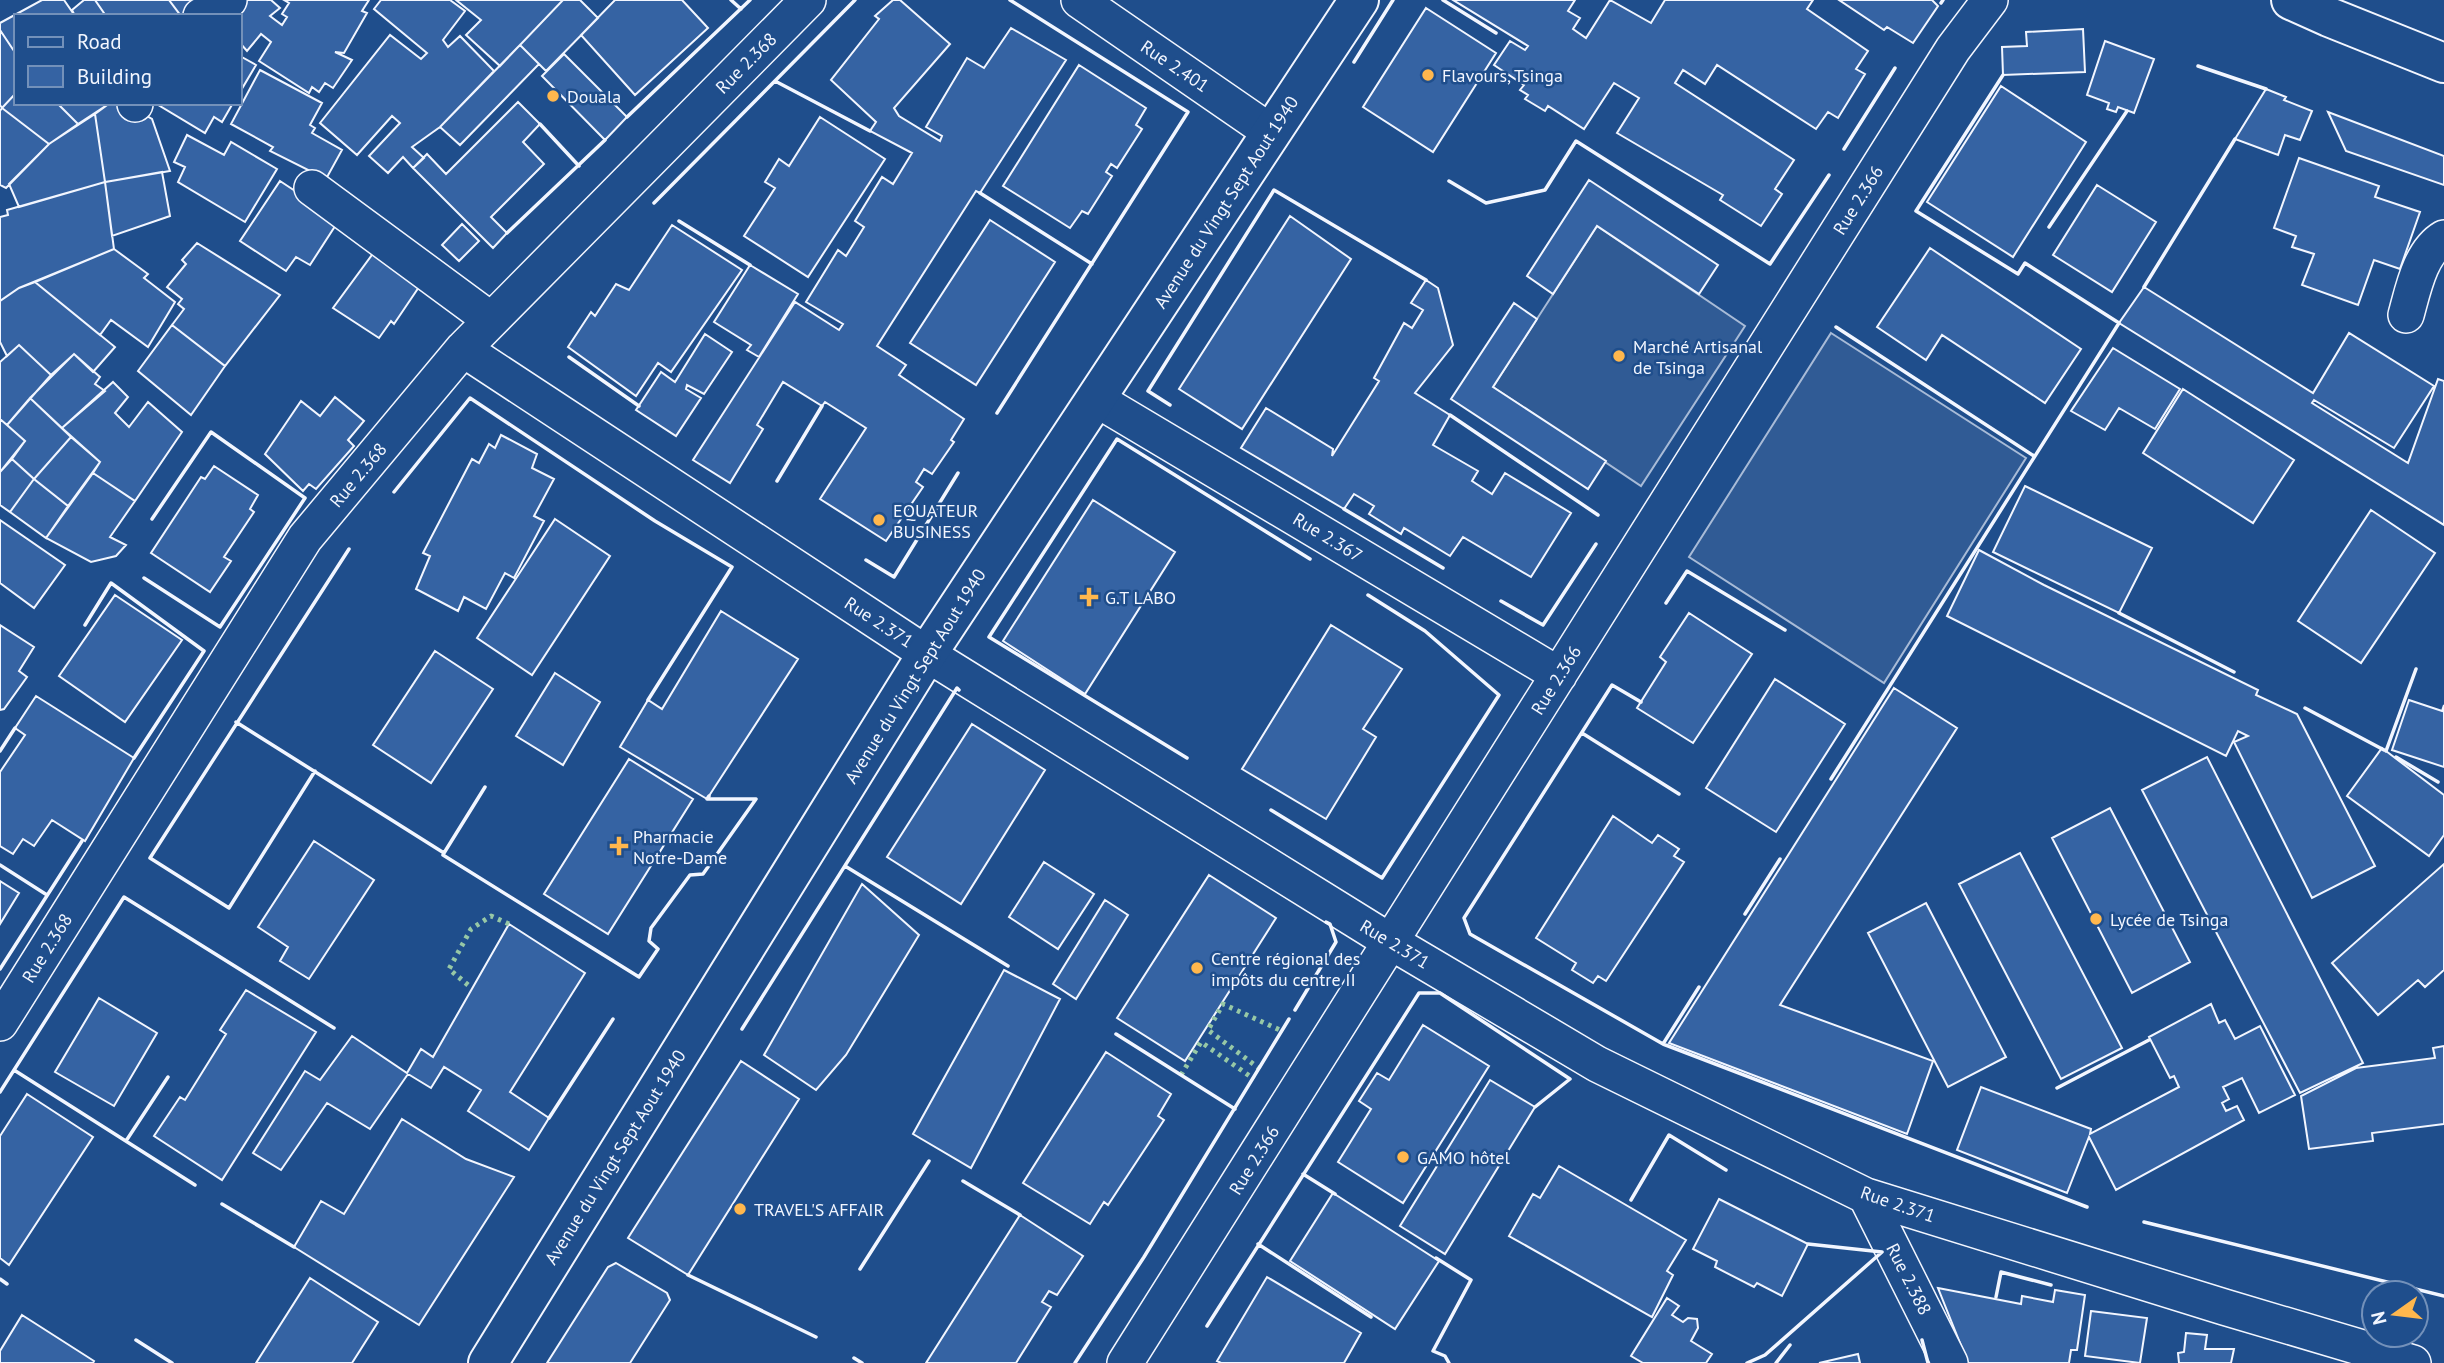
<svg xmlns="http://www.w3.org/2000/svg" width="2444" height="1363" font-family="'PT Sans',sans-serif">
	<rect width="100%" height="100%" fill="#1f4e8c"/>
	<path fill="#305b95" stroke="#a8bbd7" stroke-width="2" d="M1597,226l148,100 -104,160 -148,-99z
		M1831,333l195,125 -142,225 -195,-126z"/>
	<path fill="#3563a3" stroke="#f2f6ff" stroke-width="2" d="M42,0h22l11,16h-59v38l-16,-24v-7z
		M84,0h11l11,16h-31l-3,-6z
		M95,0h74l12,16h-75z
		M169,0h29l-17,16z
		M243,0h28l9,8 -10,8 12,9 5,-8 -5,-3 7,-11 -5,-3h85l-7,11 5,2 -23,40 -9,-1 17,8 -19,28 -8,-5 -6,9 -7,-5 -3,6 -50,-32 12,-19 -10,-8 -14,17 -7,-8v-27h-14z
		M381,0h69l15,11 -22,29 5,7 12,-11 34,35 -54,56 -28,20 12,11 -11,10 -10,-11 -15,16 -19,-17 31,-33 -8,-7 -35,39 -37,-32 70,-88 31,24 6,-6 -53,-44z
		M456,0h107l-63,66 -34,-31 15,-15z
		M563,0h17l18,18 -52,53 -26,-26z
		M615,0h67l26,28 -73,67 -54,-60z
		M893,0h7l50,44 -56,64 5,8 41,25 2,-5 -16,-9 41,-69 17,10 27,-40 55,32 -86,133 -4,-2 -99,155 29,19 -7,10 65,44 -13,21 3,2 -22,32 -8,-5 -8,13 7,5 -37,54 -66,-42 46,-71 -41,-26 -3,4 -39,-24 -26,43 6,4 -33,54 -37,-23 102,-158 44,28 4,-6 -37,-22 32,-52 8,6 18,-29 -9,-6 27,-44 11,7 19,-31 -42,-22 6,-9 -45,-42 48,-61 -4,-3z
		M1453,0h122l-7,11 12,7 -7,11 13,9 24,-38 41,23 14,-23h148l-6,9 61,42 -12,18 9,5 -27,44 -10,-6 -12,17 -99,-64 -12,19 -22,-14 -8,13 119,77 -19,29 7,5 -21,32 -41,-26 3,-5 -106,-62 22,-35 -25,-15 -30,46 -36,-23 -3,5 -20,-12 3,-4 -8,-5 4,-5 -30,-20 16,-24 15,9 3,-4z
		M1839,0h93l6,6 -25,37 -26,-16 -3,3z
		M1426,8l70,45 -63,99 -70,-45z
		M2083,29l2,43 -82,3 -1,-28 25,-1 -1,-14z
		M0,30l16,24v39l-14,15 -2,-3z
		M2105,41l49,18 -20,54 -16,-6 -2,5 -9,-3 2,-6 -22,-8z
		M520,45l19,19 -79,81 -20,-18z
		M564,54l63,63 -22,23 -63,-64z
		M240,56l16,9 -16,27z
		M1079,65l67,43 -10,17 6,4 -25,39 -6,-4 -5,8 6,4 -24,38 -6,-3 -12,17 -67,-42z
		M260,70l62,33 -12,22 5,3 -3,5 30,17 -16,29 -56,-28 3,-4 -42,-23z
		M2001,86l85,56 -73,115 -86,-55z
		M2266,89l20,8 -2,3 28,11 -12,29 -15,-5 -7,20 -43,-16z
		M16,93v10h41l21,21 -29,20 -47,-36z
		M518,102l22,22 -17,18 21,22 -53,53 16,16 -14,15 -80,-80 14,-14 19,20z
		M57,103h53l-32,21z
		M110,103h14l28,16 18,52 -65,11 -10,-68z
		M155,103h78l-11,19 -8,-5 -9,16z
		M2,108l47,36 -43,44 -6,-3v-74z
		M2328,112l116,44v29l-98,-34z
		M95,114l10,68 -86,25 -10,-23 40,-40z
		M820,117l65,42 -77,118 -64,-41 31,-48 -10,-6 14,-23 10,7z
		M187,135l37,20 7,-13 46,27 -32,53 -67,-40 7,-15 -11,-5z
		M2299,158l80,28 -4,11 45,15 -20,57 -26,-9 -16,45 -56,-20 12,-31 -22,-7 4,-11 -22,-8z
		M162,172l8,44 -58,20 -7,-54z
		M1589,180l129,85 -19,29 -102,-68 -44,68 -26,-18z
		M280,181l59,39 -29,45 -14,-8 -10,14 -46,-30z
		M105,182l9,67 -95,39 -19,13v-84l8,-2 -1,-5z
		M2097,185l59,37 -44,70 -59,-37z
		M1290,216l61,43 -109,170 -63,-40z
		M990,220l65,42 -79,123 -66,-42z
		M462,224l17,17 -20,20 -17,-16z
		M672,225l70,45 -71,102 -13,-9 -22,33 -68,-49 23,-35 4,4 21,-32 13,6z
		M197,243l83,52 -55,71 -53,-41 12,-16 -6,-5 4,-5 -15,-12 19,-23 -4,-4z
		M377,248l46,33 -29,43 -3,-3 -12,17 -46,-30z
		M1930,248l151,101 -36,54 -103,-68 -16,25 -49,-33z
		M114,249l34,25 -4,4 31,24 -27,45 -37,-27 -11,15 -65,-53z
		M750,265l48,29 -39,63 -12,-7 4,-5 -37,-23z
		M1426,280l12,8 15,57 -38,48 35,22 -17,30 45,26 -6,10 20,13 13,-21 66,40 -40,64 -68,-40 -13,19 -46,-28 -3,6 -32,-20 5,-8 -20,-12 -10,15 -103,-61 25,-40 67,41 -1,7 47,-75 -5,-3 30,-55 8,5 11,-18 -12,-7z
		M35,282l80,65 -22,25 -19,-18 -23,21 -32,-30 -12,11 -7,-14v-41l19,-13z
		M2144,287l169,106 36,-60 85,53 -40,62 -80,-48 -2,3 96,60 30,-84 6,2v144l-325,-202z
		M1514,303l23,16 -44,68 113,74 -18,28 -137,-90z
		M172,325l53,41 -34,49 -53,-44z
		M705,334l27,18 -28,42 -17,-9 -1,4 15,9 -25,38 -40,-26 25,-38 14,10z
		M19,345l32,30 -44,50 -7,-6v-57z
		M2113,348l67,41 -25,40 -36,-21 -14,22 -34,-19z
		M74,354l26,23 -5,7 10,7 -43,37 -32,-30z
		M113,382l15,15 -13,16 14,14 19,-25 34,30 -47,69 -42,-28 7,-11 -38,-34z
		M2183,389l111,71 -41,63 -110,-70z
		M335,397l29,24 -16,19 6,6 -38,43 -7,-5 -6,7 -38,-37 36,-53 19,15z
		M30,398l41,39 -37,42 -22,-20 13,-18 -18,-16z
		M0,419l25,22 -25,31z
		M501,435l36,19 -5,14 22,11 -20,37 10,5 -30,57 -9,-5 -19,36 -22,-12 -6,14 -42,-22 14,-33 -7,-3 49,-94 7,4 10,-19 6,4z
		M71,437l29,25 -32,44 -34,-27z
		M12,459l22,20 -24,33 -10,-7v-33z
		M214,466l44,29 -8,14 4,3 -30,45 7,4 -21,31 -59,-39 50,-76 4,2z
		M93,473l42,28 -25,36 16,8 -10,11 -25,6 -45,-24z
		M34,479l34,27 -22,32 -36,-26z
		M2025,486l127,62 -33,65 -126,-61z
		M1093,500l82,52 -90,142 -82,-53z
		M2371,510l64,43 -74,110 -63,-42z
		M555,519l55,37 -78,119 -55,-37z
		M0,520l65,45 -31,43 -34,-25z
		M1979,550l65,35 214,105 -2,5 41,19 78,152 -63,32 -78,-156 14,-6 -10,-5 -12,25 -279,-140z
		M115,595l67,45 -57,82 -66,-46z
		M721,611l77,48 -91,140 -87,-52 28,-47 14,9z
		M1689,613l63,41 -59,89 -56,-35 29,-46 -6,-5z
		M0,625l34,22 -15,24 8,6 -23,32 -4,1z
		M1331,625l71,44 -39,60 13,8 -50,82 -84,-50z
		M435,651l58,38 -62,94 -58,-38z
		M555,673l45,29 -37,63 -47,-29z
		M1775,679l70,45 -69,108 -70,-44z
		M1894,688l63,40 -177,277 153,56 -26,73 -238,-91z
		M36,696l98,62 -49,83 -33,-21 -18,26 -11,-7 -10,15 -13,-8v-74l25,-37 -10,-7z
		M2409,700l33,11 2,-6v62l-52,-17z
		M972,724l73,46 -84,134 -74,-47z
		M2382,748l62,47v40l-15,21 -82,-60z
		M2207,757l156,306 -63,30 -158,-303z
		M629,759l64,40 -85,135 -64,-40z
		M2110,808l80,154 -58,31 -80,-155z
		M1613,816l39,27 6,-8 21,14 -5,7 10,6 -78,119 -8,-5 -5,7 -21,-13 4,-7 -40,-25z
		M314,841l60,39 -65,99 -29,-18 8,-14 -30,-20z
		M2020,853l102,195 -61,31 -102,-195z
		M1044,862l50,32 -36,55 -49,-32z
		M2444,864v106l-19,17 -7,-7 -40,35 -46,-52z
		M1209,875l67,43 -91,143 -68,-43z
		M0,881l19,12 -19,31z
		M862,884l57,51 -73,120 -30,35 -52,-35z
		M1105,900l23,15 -52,84 -23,-15z
		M1926,903l80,154 -58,30 -80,-154z
		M509,924l76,49 -75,119 39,26 -20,32 -61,-39 13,-21 -37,-23 -13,21 -23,-14 -38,55 -43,-26 -46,67 -28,-17 52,-82 15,9 32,-44 55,37 14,-24 12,8z
		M1004,970l56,29 -89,169 -58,-34z
		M246,990l70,42 -94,148 -68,-44 26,-39 5,3 41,-66 -6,-4z
		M99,998l58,35 -43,73 -59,-34z
		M2211,1004l8,19 6,-3 10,19 25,-13 35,69 -36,18 -17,-35 -19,9 6,12 -7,4 4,8 11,-5 7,14 -128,70 -27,-53 -22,56 -110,-43 24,-63 110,42 -1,5 89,-47 -5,-11 -4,2 -21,-41z
		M1423,1025l66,41 -86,137 -65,-41 33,-53 -12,-8 18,-28 12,7z
		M2444,1046v78l-72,9 1,8 -64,8 -8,-53 55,-28 79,-10 -2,-10z
		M1106,1052l65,42 -13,22 6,4 -56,85 -4,-3 -14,22 -67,-41z
		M741,1061l58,38 -111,176 -60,-37z
		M1490,1080l45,27 -90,147 -45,-28z
		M27,1094l66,43 -84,128 -9,-7v-122z
		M402,1119l64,40 48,18 -95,148 -125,-78 27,-46 23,13z
		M1559,1166l127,74 -19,31 6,4 -21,42 -143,-81 24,-42 7,4z
		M1333,1193l106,68 -44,68 -105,-68z
		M1719,1199l89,45 -26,52 -25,-13 -3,4 -39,-20 2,-6 -24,-12z
		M1020,1215l63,41 -26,39 -8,-4 -7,11 9,5 -35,56h-90z
		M616,1263l51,30 3,7 -40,63h-83l61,-96z
		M1267,1277l94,56 -17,30h-123l-4,-2z
		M310,1278l68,44 -26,41h-96z
		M1938,1288l83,16 1,-8 31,6 2,-12 30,5 -8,55h-6l-2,13h-101z
		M1667,1298l12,8 -7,9 11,7 5,-4 9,1 1,9 -7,13 21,13 -6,9h-63l-12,-7z
		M2091,1311l56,7 -7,45 -55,-7z
		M22,1315l72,46 -1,2h-93v-12z
		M2186,1333l21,2 -2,14h29l-3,14h-52l-1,-10 6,-1z
		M1858,1354l2,9h-41z"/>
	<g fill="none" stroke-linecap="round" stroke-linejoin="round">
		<g stroke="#f2f6ff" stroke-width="38">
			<path id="minor" d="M1079,0l193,133
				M201,16l28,-16
				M135,104v-1
				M312,188l179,132
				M2406,315c7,-25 14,-63 38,-77
				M463,349l464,305 464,288 206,122 269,132 358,111 189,56
				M1096,399l463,276
				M0,1023l305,-485 158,-189 345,-349
				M1866,1196l84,167
				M1125,1363l828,-1314 37,-49"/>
		</g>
		<g stroke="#f2f6ff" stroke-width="42">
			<path id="tertiary" d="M2291,0l38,17 115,46"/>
		</g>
		<g stroke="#f2f6ff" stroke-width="42">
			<path id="secondary" d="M488,1363l439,-709 432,-654"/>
		</g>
		<use href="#minor" stroke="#1f4e8c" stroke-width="35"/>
		<use href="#tertiary" stroke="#1f4e8c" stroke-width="38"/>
		<use href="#secondary" stroke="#1f4e8c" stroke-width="38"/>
		<path stroke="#97c8a6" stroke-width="5" stroke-dasharray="3.5 5" stroke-linecap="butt" d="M468,985l-19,-16 22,-40 20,-13 18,8
			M1260,1069l-52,-39 15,-26 59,27
			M1181,1075l20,-33 53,37"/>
		<path stroke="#f2f6ff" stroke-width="3.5" d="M731,0l10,9
			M1443,0l53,33
			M1941,3l2,-3
			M1354,62l39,-62
			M2198,66l68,23
			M775,81l95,50
			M627,117l123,-117
			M540,124l39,42
			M1844,149l51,-81
			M1449,181l37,22 59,-13 31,-49 194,123 59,-89
			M980,193l112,71
			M654,203l201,-203
			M679,221l71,44
			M2049,227l78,-116
			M507,233l98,-93
			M2144,287l91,-148
			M1836,327l198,129
			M569,357l70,49
			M1170,405l-22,-14 126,-201 152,90
			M997,413l191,-301 -178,-112
			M1450,415l148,100
			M777,481l45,-75
			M394,492l76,-94 185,123 77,46 -84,133
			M1344,509l99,59
			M866,560l28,17 64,-104
			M144,578l76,49 85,-129 -94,-66 -59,87
			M1501,601l42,24 53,-81
			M1666,603l21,-32 98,59
			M2119,613l115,59
			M85,625l26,-42 93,68 -70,107
			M1641,702l-29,-17 -148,233 6,16 193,110 424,163
			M2305,708l79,42
			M236,722l208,131 41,-66
			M1582,733l97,61
			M0,751l15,-23
			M2386,751l30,-82
			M2396,757l42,25
			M1187,758l-198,-121 128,-198 193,120
			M315,771l-86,137 -79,-50 199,-309
			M1831,779l288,-456 -94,-60 -7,11 -102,-63 87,-136
			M1271,810l111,68 117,-183 -74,-64 -57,-36
			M443,855l196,122 19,-28 -9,-8 2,-13 39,-53 13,-1 53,-75h-49l2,-3
			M0,865l47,30
			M845,866l163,100
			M1745,914l35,-55
			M0,969l82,-128
			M1295,1010l41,-68 -6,-18 -4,-2
			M742,1029l215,-341 2,2
			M1116,1034l119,75
			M1663,1044l36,-57
			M14,1070l181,115
			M2057,1088l92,-48
			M0,1092l124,-195 210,131
			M549,1118l64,-99
			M126,1141l42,-64
			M1303,1174l32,20
			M963,1181l57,34
			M1631,1200l38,-65 57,35
			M222,1204l72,43
			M2144,1222l300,74
			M1258,1244l113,73
			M1436,1258l35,22 -38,71 12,5 4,7
			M860,1269l69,-108
			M688,1275l128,62
			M0,1279l7,5
			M1996,1297l5,-25 50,13
			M1207,1326l212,-333h21l130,86 -35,28
			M136,1340l36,23
			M1922,1340l6,23
			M854,1358l8,5
			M1075,1363l69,-106 145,-238
			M1747,1363l18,-8 117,-103 -74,-8
			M1776,1363l14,-18"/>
	</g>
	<g fill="#ffb74d" stroke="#1f4e8c" stroke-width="2.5">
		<circle cx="1428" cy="75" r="7"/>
		<circle cx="553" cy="96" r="7"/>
		<circle cx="1619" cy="356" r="7"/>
		<circle cx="879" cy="520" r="7"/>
		<path d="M1085.5 586.5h7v7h7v7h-7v7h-7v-7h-7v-7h7z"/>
		<path d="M615.5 835.5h7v7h7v7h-7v7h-7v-7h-7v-7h7z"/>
		<circle cx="2096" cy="919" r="7"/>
		<circle cx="1197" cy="968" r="7"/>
		<circle cx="1403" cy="1157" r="7"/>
		<circle cx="740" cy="1209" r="7"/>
	</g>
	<g text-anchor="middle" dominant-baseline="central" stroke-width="5" stroke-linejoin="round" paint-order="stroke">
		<g font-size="18" fill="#f2f6ff" stroke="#1f4e8c">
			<text transform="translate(746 63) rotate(-45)">Rue 2.368</text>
			<text transform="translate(1175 66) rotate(34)">Rue 2.401</text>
			<text transform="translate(1858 200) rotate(-58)">Rue 2.366</text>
			<text transform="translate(1226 202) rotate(-57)">Avenue du Vingt Sept Aout 1940</text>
			<text transform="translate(358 475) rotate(-50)">Rue 2.368</text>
			<text transform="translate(1328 537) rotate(31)">Rue 2.367</text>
			<text transform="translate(879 622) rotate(33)">Rue 2.371</text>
			<text transform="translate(915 676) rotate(-58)">Avenue du Vingt Sept Aout 1940</text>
			<text transform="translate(1556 680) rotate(-58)">Rue 2.366</text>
			<text transform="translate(1395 944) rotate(31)">Rue 2.371</text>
			<text transform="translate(47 948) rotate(-58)">Rue 2.368</text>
			<text transform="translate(615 1157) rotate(-58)">Avenue du Vingt Sept Aout 1940</text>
			<text transform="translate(1254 1160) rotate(-58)">Rue 2.366</text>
			<text transform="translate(1898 1204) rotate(19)">Rue 2.371</text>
			<text transform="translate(1909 1279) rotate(63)">Rue 2.388</text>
		</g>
		<g font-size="18" fill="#f2f6ff" stroke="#1f4e8c" text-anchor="start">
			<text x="1442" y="75">Flavours, Tsinga</text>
			<text x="567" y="96">Douala</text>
			<text x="1633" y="346">Marché Artisanal<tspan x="1633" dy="21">de Tsinga</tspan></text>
			<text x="893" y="510">EQUATEUR<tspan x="893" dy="21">BUSINESS</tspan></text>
			<text x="1105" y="597">G.T LABO</text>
			<text x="633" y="836">Pharmacie<tspan x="633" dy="21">Notre-Dame</tspan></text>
			<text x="2110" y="919">Lycée de Tsinga</text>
			<text x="1211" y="958">Centre régional des<tspan x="1211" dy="21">impôts du centre II</tspan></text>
			<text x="1417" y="1157">GAMO hôtel</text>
			<text x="754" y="1209">TRAVEL'S AFFAIR</text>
		</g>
	</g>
	<rect x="14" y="14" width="228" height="91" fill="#1f4e8c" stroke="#7391ba" stroke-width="2"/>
	<rect x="28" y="37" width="35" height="10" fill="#1f4e8c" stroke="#7391ba" stroke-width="2"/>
	<text x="77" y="49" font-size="21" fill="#f2f6ff">Road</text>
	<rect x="28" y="66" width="35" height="21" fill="#3563a3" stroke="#7391ba" stroke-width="2"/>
	<text x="77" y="84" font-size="21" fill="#f2f6ff">Building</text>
	<g transform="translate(2395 1314) rotate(256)"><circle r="33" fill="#1f4e8c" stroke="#7391ba" stroke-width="2"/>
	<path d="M0-5L12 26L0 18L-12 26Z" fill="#ffb74d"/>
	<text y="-10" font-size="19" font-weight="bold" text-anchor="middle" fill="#f2f6ff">N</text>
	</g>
</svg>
